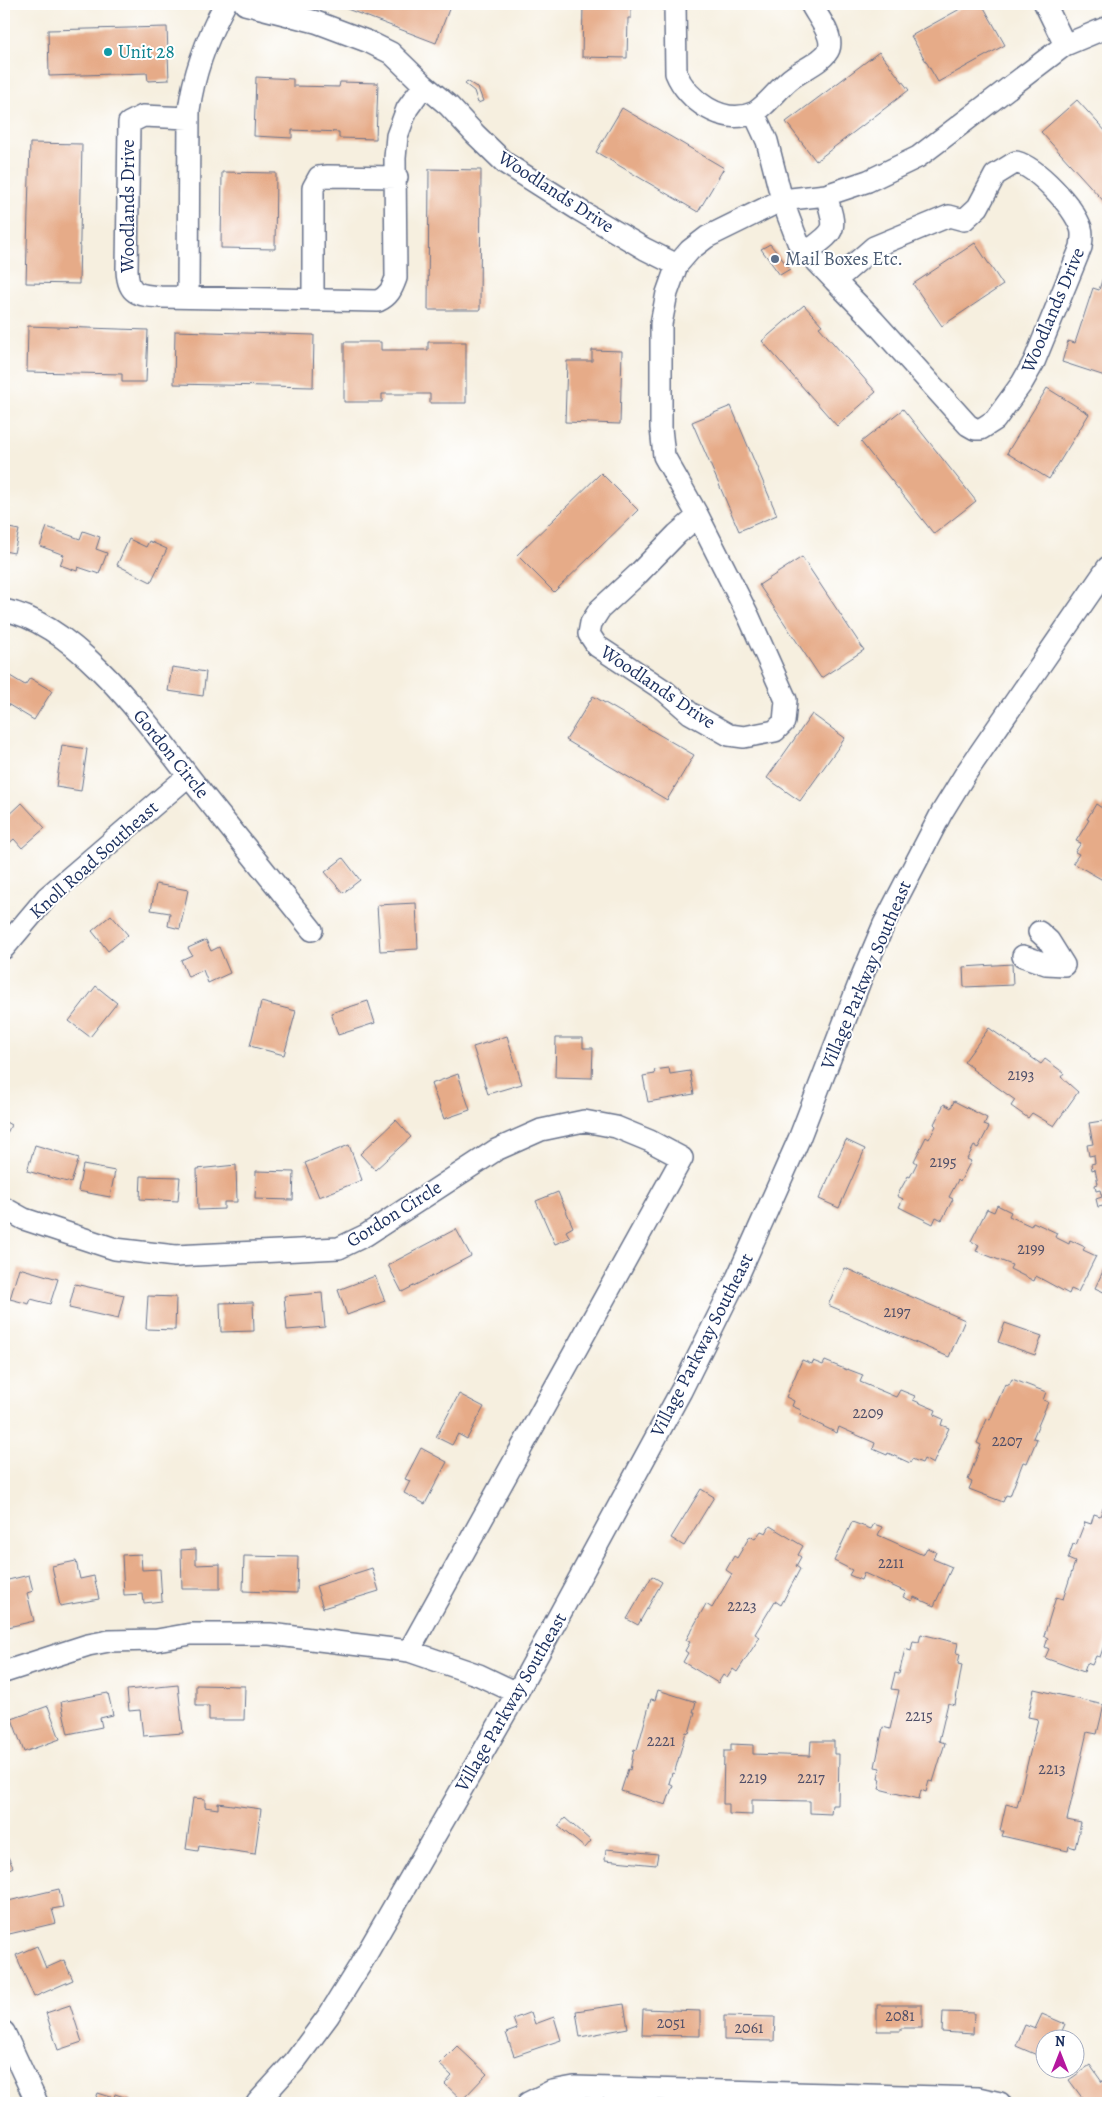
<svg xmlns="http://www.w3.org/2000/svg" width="1112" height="2107" font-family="Alegreya,serif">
	<rect width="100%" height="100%" fill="#fff"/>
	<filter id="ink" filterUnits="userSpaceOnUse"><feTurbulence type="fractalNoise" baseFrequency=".02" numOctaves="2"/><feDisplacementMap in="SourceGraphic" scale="10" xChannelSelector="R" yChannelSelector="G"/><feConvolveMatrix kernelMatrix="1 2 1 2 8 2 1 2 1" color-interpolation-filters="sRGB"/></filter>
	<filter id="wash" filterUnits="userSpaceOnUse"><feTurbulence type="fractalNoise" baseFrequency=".0096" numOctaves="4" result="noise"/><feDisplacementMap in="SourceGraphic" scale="20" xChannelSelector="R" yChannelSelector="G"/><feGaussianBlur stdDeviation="1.12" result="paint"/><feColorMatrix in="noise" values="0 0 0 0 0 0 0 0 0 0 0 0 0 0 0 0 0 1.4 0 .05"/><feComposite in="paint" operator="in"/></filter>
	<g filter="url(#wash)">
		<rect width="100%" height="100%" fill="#f6efdf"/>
		<g id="blocks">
			<path fill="#e6ab88" d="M334,4h117l-15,39z
				M583,4h48v14h-3l-1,40 -45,-1z
				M839,4h13l-11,4z
				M969,4h13l23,41 -67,37 -27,-46z
				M167,27l2,53 -21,1 -1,-8 -98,3 -1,-46z
				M879,52l30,38 -93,71 -30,-39z
				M256,77l37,2v7l46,1 1,-5 38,1 -2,56 -37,-1v-6l-47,-2v8l-38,-2z
				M467,81l11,7 5,13 -5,2 -4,-12 -9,-7z
				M1077,100l31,34v72l-67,-74z
				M622,108l102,60 -26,44 -102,-60z
				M30,143l52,1 -3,140 -53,-1z
				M429,169l52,1 -1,140h-52z
				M222,172l54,1 -1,76 -54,-1z
				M975,243l28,42 -61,41 -29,-42z
				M770,244l20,25 -10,6 -19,-26z
				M1108,261v116l-46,-15 6,-21 7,2 18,-55 6,2z
				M804,305l18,20 -3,2 57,65 -39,34 -75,-85z
				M28,326l120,4 -2,52h-24v-8l-95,-2z
				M175,331l139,4 -1,52 -139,-3z
				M344,342h37v8h47v-8h38v61h-36v-9h-48v8h-38z
				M592,350l30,1 -2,73 -55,-2 2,-61h25z
				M1047,388l42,26 -40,65 -42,-26z
				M731,406l46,109 -38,16 -47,-109z
				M903,409l73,92 -42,33 -73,-92z
				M601,473l37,37 -84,82 -37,-37z
				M4,527l15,3 -5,23 -10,-2z
				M47,527l33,12 3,-8 17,6 -4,12 11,4 -8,21 -21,-7 -1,4 -17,-6 4,-10 -24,-9z
				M129,539l17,8 3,-6 18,8 -16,33 -34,-17z
				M802,557l62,93 -43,28 -62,-93z
				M172,667l34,5 -3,24 -35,-5z
				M5,673l20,12 5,-7 22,13 -18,29 -30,-18z
				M593,696l101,59 -27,45 -101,-60z
				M812,714l33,24 -45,63 -33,-23z
				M62,745l25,4 -6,42 -25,-4z
				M1108,797v86l-35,-20 6,-9 -4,-2 6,-9 -5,-2 13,-21 -2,-1 9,-15 6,4z
				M22,803l23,25 -23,20 -8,-9 -8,7 -2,-3v-23z
				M343,858l17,22 -17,13 -18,-21z
				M156,884l32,6 -8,39 -12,-3 2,-13 -19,-3z
				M416,903l2,46 -38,2 -3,-46z
				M111,915l17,20 -20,16 -16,-20z
				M206,940l5,11 8,-4 11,26 -22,10 -5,-13 -15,7 -7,-17 11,-5 -4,-7z
				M1012,964l1,21 -49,2 -1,-20z
				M96,986l21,17 -27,34 -21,-16z
				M368,1001l7,22 -37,12 -7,-22z
				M261,1002l35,9 -12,44 -34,-9z
				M989,1028l52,36 4,-5 19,14 -3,4 17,15 -24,34 -22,-13 -4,5 -17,-12 4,-6 -43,-31 1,-1 -9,-6z
				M507,1036l15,48 -34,10 -15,-47z
				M556,1038h27v10h10l-1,30 -37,-1z
				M669,1068l1,6 20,-3 4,23 -46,8 -5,-26 12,-2 -1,-4z
				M458,1074l12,36 -26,9 -13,-35z
				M954,1101l33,17 -3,7 5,2 -11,21 -4,-2 -7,13 4,2 -11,21 -2,-2 -9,17 4,2 -11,21 -6,-3 -3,7 -34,-17 4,-8 -6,-3 11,-20 2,1 7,-14 -3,-2 12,-24 3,2 7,-13 -2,-2 10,-20 7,4z
				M396,1120l15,17 -36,33 -15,-16z
				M1108,1120v97h-3l-2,-11 -5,1 -2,-8 6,-2 -2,-7 -4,1 -1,-6 3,-1 -3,-15 -3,1 -1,-6 4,-1 -1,-8 -5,1 -2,-11 6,-1 -4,-21z
				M4,1121l7,4 -7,14z
				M846,1140l19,9 -26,59 -20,-9z
				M35,1145l44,13 -8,25 -44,-12z
				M349,1145l13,35 -43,17 -14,-34z
				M83,1165l32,6 -5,26 -32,-6z
				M236,1165l1,37h-13v7l-26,1 -1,-41z
				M256,1171l38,1 -1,28 -38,-1z
				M141,1176l39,1 -2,24 -38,-2z
				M558,1192l15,35 -7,4 4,7 -15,6 -19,-43z
				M997,1205l14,7 -2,4 22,10 2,-4 24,11 -2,4 14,7 1,-4 15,7 -2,3 13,6 -18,36 -7,-3 -2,5 -33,-18 -2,5 -24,-12 2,-4 -36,-14 3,-6 -8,-4 16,-32 7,3z
				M456,1229l15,27 -69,36 -14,-27z
				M19,1268l39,11 -8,25 -19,-5 -2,5 -19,-5z
				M845,1268l120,52 -16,37 -121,-52z
				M1104,1269l4,2v23l-13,-6z
				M375,1276l10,25 -38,14 -9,-25z
				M75,1284l49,11 -6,24 -49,-11z
				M322,1293l3,34 -38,3 -3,-34z
				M148,1296l28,1 -1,33 -29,-1z
				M253,1302l1,29 -33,1 -1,-29z
				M1005,1323l37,13 -7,19 -37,-13z
				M802,1360l10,4 1,-3 10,4 2,-4 22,9v-1l16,6 -3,7 36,15 4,-7 15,6 -2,4 23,10 -2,5 9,4 -2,6 8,3 -16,36 -9,-5 -2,4 -10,-4 -2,4 -22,-10 -1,2 -14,-6 2,-6 -36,-16 -2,6 -37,-18 1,-5 -9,-4 2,-5 -8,-4z
				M1012,1379l34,13 -3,8 5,2 -15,36 4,1 -10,24 -4,-1 -13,34 -4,-1 -3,7 -34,-13 3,-7 -4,-2 13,-35 -4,-2 10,-24 3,1 15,-36 4,1z
				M459,1394l25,13 -17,32 -9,-5 -6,11 -16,-8z
				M421,1448l26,14 -22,42 -21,-11 6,-12 -5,-2z
				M701,1489l13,8 -30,49 -13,-8z
				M1103,1508l5,2v124l-8,23 -4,-1 -4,9 -5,-2 -3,9 -39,-14 4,-9 -4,-2 3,-9 -4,-2 12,-39 7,2 12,-37 -7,-3 5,-15 3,1 9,-23 6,2 3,-10 6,2z
				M852,1522l19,7 3,-5 8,3 -4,8 45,20 4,-7 9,4 -3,7 19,8 -18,39 -20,-9 -2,4 -9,-4 3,-5 -42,-19 -3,7 -12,-5 3,-5 -18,-9z
				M770,1526l33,20 -5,9 3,2 -5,9 4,3 -19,36 -6,-4 -20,33 5,3 -23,35 -4,-3 -6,9 -4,-3 -5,8 -35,-21 5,-9 -3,-2 5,-9 -4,-2 20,-36 6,4 20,-34 -6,-4 8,-14 3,2 13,-22 5,3 6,-8 5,2z
				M196,1549v16l24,-1v25h-38l-1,-39z
				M141,1554l1,16 18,-1 2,32 -18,2 -1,-9 -19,1 -2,-40z
				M244,1556l54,1 -1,36 -54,-2z
				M76,1561l4,18 14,-3 5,23 -39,7 -8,-40z
				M372,1568l7,23 -56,17 -7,-22z
				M29,1575l4,16 -6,2 7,28 -30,7v-47z
				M652,1576l10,6 -24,43 -11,-6z
				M921,1634l37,9 -2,10 4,1 -2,10 4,1 -7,40 -7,-2 -9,38 6,2 -12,39 -4,-1 -3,11 -5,-2 -2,9 -40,-10 2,-10 -3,-1 2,-10 -5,-1 8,-40 7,2 9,-39 -8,-1 4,-16 4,1 6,-25 6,2 2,-10 6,1z
				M178,1685l5,48 -40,3 -3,-26 -11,1 -2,-21z
				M196,1685l49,1 -1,34h-35v-14h-13z
				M1034,1689l70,16 -7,29 -10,-2 -20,88 14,3 -6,25 -6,-2 -1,5 -66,-15 2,-5h-4l6,-27 11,3 21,-88 -10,-2z
				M658,1690l38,12 -3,10h2l-6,21 -3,-1 -12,42 -2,-1 -3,10 4,2 -7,20 -45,-14 7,-22 2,1 4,-21 3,1 14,-51 4,1z
				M108,1693l5,22 -13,3 2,9 -34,7 -7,-32z
				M48,1706l12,33 -36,13 -12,-33z
				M811,1741h23v13h5l-1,51h-6l-1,9 -21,-1v-12l-58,-1v15l-23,-1v-10h-6l1,-53h7v-7l22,1v9l57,2z
				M193,1798l12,1v8l13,2v-6l43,6 -6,45 -56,-8 -1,5 -12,-2z
				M565,1818l26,23 -6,7 -27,-22z
				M606,1849l52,5 -2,11 -51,-5z
				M8,1857l5,10 -9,5v-13z
				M59,1889l4,18 -11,2 4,14 -51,12 -1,-33z
				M37,1946l9,22 18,-8 9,20 -39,17 -18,-42z
				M624,2004l4,24 -48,9 -4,-26z
				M70,2005l12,37 -24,8 -12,-37z
				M877,2005h45v23h-21v3h-24z
				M643,2009l57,2v25l-58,-1z
				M531,2012l4,12 19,-7 7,23 -47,16 -8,-23 11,-4 -4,-10z
				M943,2012l31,1 -1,21 -31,-2z
				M1042,2014l23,10 -7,16h-14v18l-28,-12 9,-21 10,4z
				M724,2016l51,1 -1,24 -50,-1z
				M457,2046l30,28 -25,26 -17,-16 7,-8 -13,-12z
				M1090,2065l12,17 6,-5v26h-22l-17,-23z
				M98,2093l16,5 1,-4 15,5 -2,4h-34z"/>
		</g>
	</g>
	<g filter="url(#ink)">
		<use href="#blocks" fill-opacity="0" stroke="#68728b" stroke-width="1"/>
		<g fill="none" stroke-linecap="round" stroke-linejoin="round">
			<g stroke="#68728b" stroke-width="24">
				<path id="minor" d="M245,4l71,18 53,20 22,11 33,32 25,21 26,28 30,29 74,47 66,39 32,16
					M675,4l1,69c11,27 47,53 77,40 12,-5 28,-28 40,-36 9,-7 32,-17 36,-28 5,-14 -13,-34 -18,-45
					M1045,4l20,41
					M754,113l13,28 15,59 16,42 37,39
					M188,118l-45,-2 -14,7 -2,147c1,24 10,25 33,27l218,4c11,-5 14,-12 18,-23l-1,-120 2,-22 10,-27 17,-24
					M1016,162c22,6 57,44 65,66 2,6 1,12 0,19l-47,115 -12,21 -27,37 -14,9h-6l-7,-4 -94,-104 -39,-40 39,-34 75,-31 15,4 14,-13 17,-32z
					M807,252c30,-23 30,-20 19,-57
					M188,296l1,-186c5,-39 18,-72 36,-106
					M313,299v-111l6,-11 9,-1 69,1
					M698,516l-34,-60 -3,-28v-104l6,-31 10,-28 13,-15 17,-13 75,-37 44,-5 42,-14 50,-24 147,-112 43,-18
					M698,516l51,101 37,83 -2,22 -9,9 -31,6 -15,-2 -39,-22 -25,-22 -68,-45 -8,-12 2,-11 9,-14 38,-35 39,-40z
					M4,610c76,15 148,120 194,178 38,48 76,95 114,142
					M1039,932l10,9 15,24
					M4,948l43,-51 141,-121
					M1023,956l23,8 18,1
					M4,1208l20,11 91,30 60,7 164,-8 27,-13 130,-85 45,-20 43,-9 32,6 34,14 32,17 -273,493
					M4,1672l84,-27 21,-4 48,-1 34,-6h79l139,17 70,24 38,18
					M4,2032l33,71
					M257,2103l38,-42 34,-46 30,-48 158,-274 164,-302 56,-113 62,-139 63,-163 22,-52 58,-112 24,-39 142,-206
					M528,2103l24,-12 22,-4 404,11 22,5"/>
			</g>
			<use href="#minor" stroke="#fff" stroke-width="21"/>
		</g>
	</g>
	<circle fill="#0f9aa8" stroke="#fff" stroke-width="2" cx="108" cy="52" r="5"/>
	<circle fill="#5c6f8a" stroke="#fff" stroke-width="2" cx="775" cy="259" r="5"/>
	<g text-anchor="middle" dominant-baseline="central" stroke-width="4" stroke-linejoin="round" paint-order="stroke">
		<g font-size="16" fill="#4e4e68">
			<text x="1021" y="1075">2193</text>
			<text x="943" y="1162">2195</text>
			<text x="1031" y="1249">2199</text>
			<text x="897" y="1312">2197</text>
			<text x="868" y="1413">2209</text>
			<text x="1007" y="1441">2207</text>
			<text x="891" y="1563">2211</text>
			<text x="742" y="1606">2223</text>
			<text x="919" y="1716">2215</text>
			<text x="661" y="1741">2221</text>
			<text x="1052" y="1769">2213</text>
			<text x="753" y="1778">2219</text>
			<text x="811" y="1778">2217</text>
			<text x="900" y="2016">2081</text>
			<text x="671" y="2023">2051</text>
			<text x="749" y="2028">2061</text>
		</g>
		<g font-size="19" fill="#0d838f" stroke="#fff" text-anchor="start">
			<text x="118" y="52">Unit 28</text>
		</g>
		<g font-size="19" fill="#1b2f5e" stroke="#fff">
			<text transform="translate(556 192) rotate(33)">Woodlands Drive</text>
			<text transform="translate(128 206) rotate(-90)">Woodlands Drive</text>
			<text transform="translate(1053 310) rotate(-67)">Woodlands Drive</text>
			<text transform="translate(658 687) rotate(34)">Woodlands Drive</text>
			<text transform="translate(171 754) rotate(51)">Gordon Circle</text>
			<text transform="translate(94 860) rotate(-42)">Knoll Road Southeast</text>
			<text transform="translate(866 975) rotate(-67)">Village Parkway Southeast</text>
			<text transform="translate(394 1214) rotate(-32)">Gordon Circle</text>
			<text transform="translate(702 1345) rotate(-63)">Village Parkway Southeast</text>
			<text transform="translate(511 1702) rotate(-60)">Village Parkway Southeast</text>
		</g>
		<g font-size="19" fill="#4e5e75" stroke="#fff" text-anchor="start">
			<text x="785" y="259">Mail Boxes Etc.</text>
		</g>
	</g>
	<rect width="1112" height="2107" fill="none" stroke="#fff" stroke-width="20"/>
	<g transform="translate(1060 2054)"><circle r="24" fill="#ffffff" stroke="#a4acbf"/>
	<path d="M0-4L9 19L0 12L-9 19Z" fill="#b5179e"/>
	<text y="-8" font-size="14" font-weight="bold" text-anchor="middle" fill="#1b2f5e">N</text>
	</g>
</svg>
